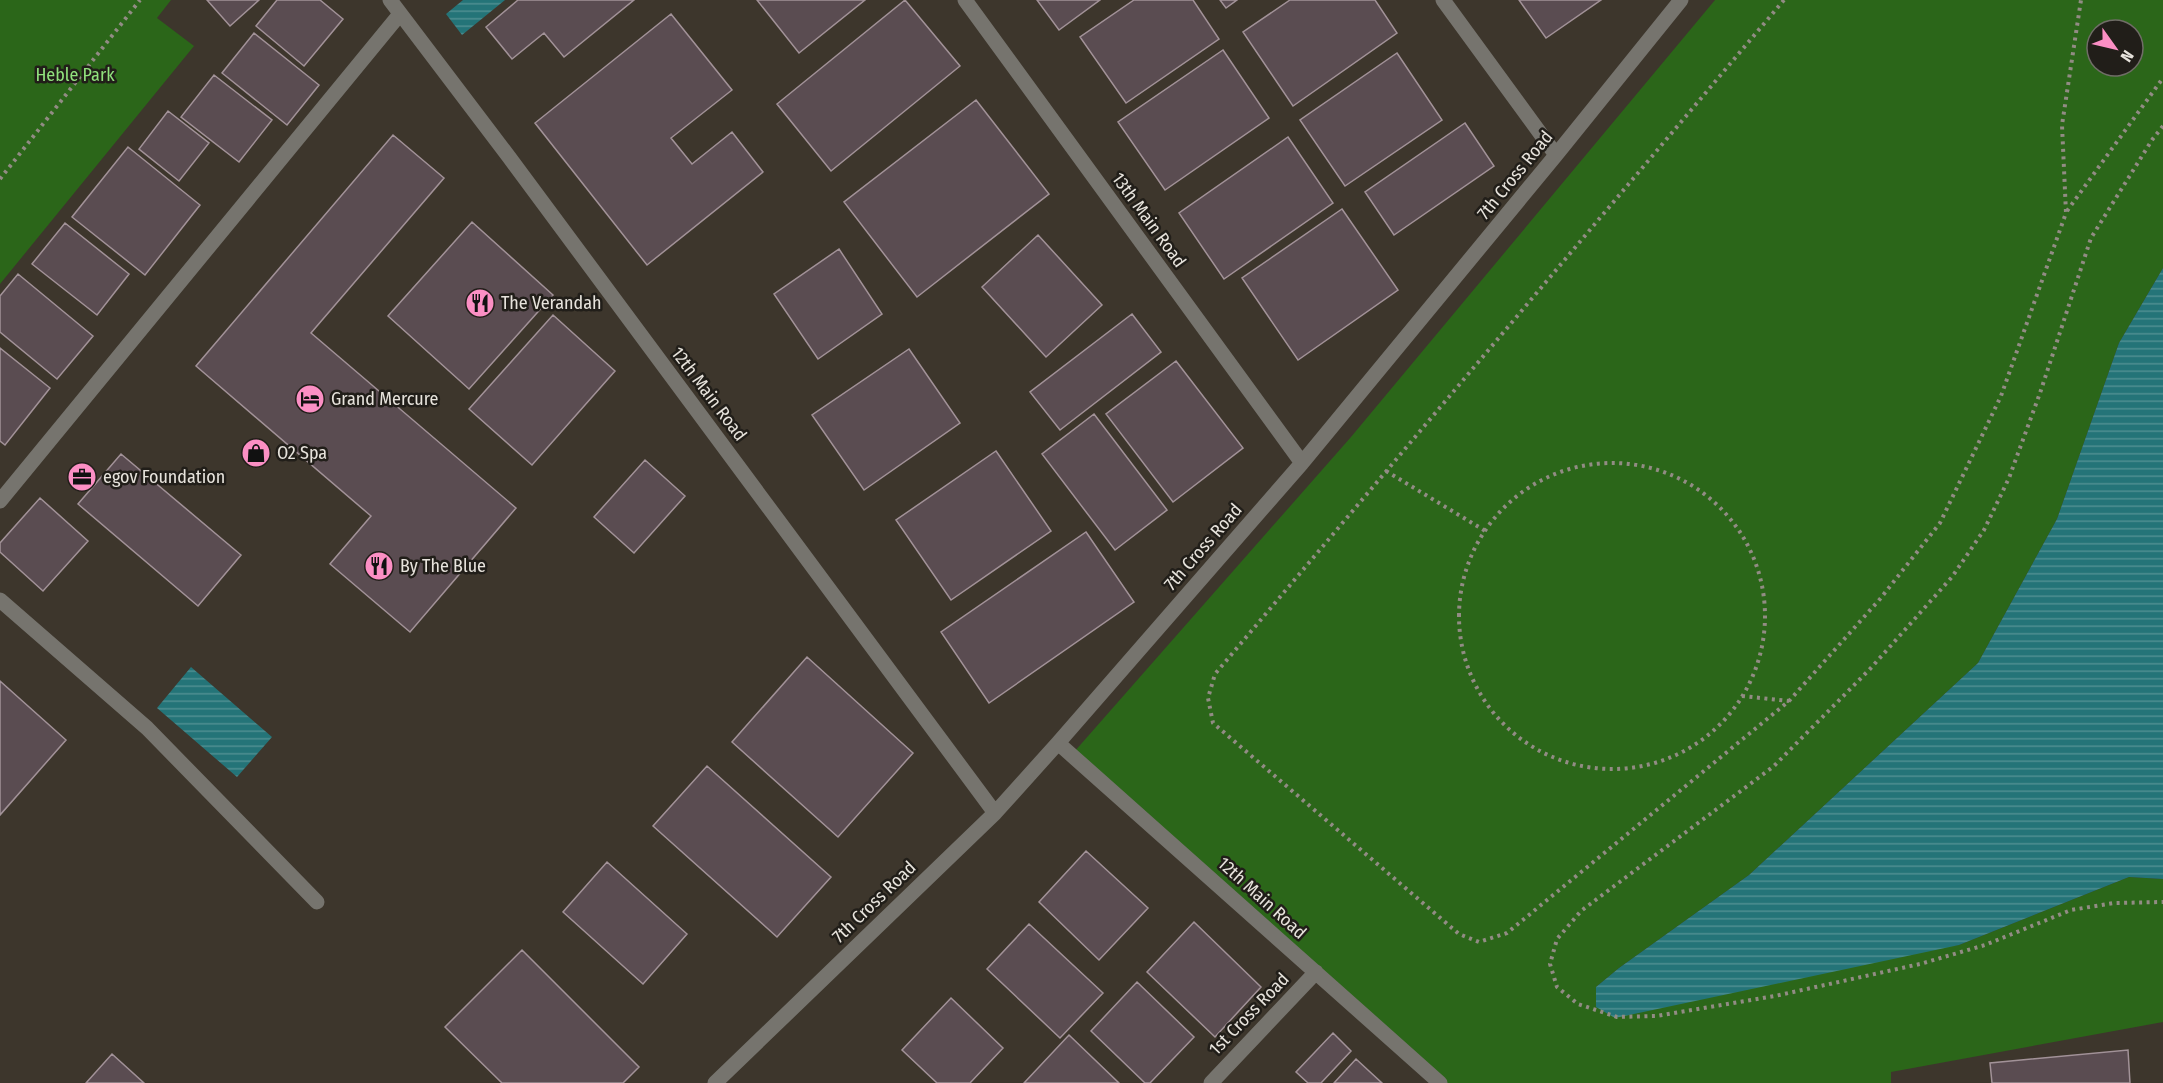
<svg xmlns="http://www.w3.org/2000/svg" width="2163" height="1083" font-family="'Fira Sans Condensed',sans-serif">
	<defs>
		<pattern id="water-rules" width="6" height="5" patternUnits="userSpaceOnUse" patternTransform="scale(1.5)"><rect width="6" height="5" fill="#247478"/><path d="M0 2.5h6" fill="none" stroke="#4e8e91"/></pattern>
	</defs>
	<rect width="100%" height="100%" fill="#3d362c"/>
	<path fill="#2b6619" fill-rule="evenodd" d="M0,0h171l-14,18 37,28 -194,238z
		M1715,0h448v268l-44,75 -62,176 -79,144 -229,212 -130,93 -23,19 363,-42 170,-68 34,2v143l-272,50v11h-451l-373,-323 284,-323zM2097,30h36v36h-36z"/>
	<path fill="url(#water-rules)" d="M463,0h42l-43,35 -16,-21z
		M2163,268v611l-34,-2 -170,68 -344,73 -19,-11v-20l23,-19 130,-93 229,-212 79,-144 62,-176z
		M191,667l81,70 -35,40 -80,-69z"/>
	<path fill="#5a4c51" stroke="#a29298" stroke-width="1.5" d="M207,0h52l-29,26z
		M277,0h43l23,19 -39,47 -48,-40z
		M518,0h116l-70,57 -20,-24 -32,26 -26,-32z
		M757,0h108l-66,53z
		M905,0l55,66 -129,105 -54,-67z
		M1037,0h63l-41,30z
		M1134,0h59l26,39 -93,64 -46,-66z
		M1220,0h17l-11,8z
		M1290,0h85l22,33 -104,73 -50,-74z
		M1519,0h82l-55,38z
		M671,14l61,76 -61,48 21,26 40,-32 31,40 -116,93 -112,-142z
		M254,33l65,52 -32,40 -65,-52z
		M1223,50l46,68 -104,72 -47,-68z
		M1397,53l45,67 -97,66 -45,-66z
		M214,75l58,45 -33,42 -58,-45z
		M976,100l73,94 -132,103 -73,-95z
		M168,111l41,32 -30,38 -40,-32z
		M1465,123l29,43 -100,69 -29,-43z
		M393,135l51,43 -133,155 205,175 -106,124 -80,-68 41,-48 -175,-150z
		M1288,137l45,66 -109,76 -45,-66z
		M128,147l72,58 -55,70 -73,-58z
		M1342,209l56,81 -100,70 -56,-82z
		M472,222l81,73 -84,94 -81,-73z
		M65,223l64,51 -32,41 -65,-51z
		M1038,235l64,70 -56,52 -64,-70z
		M839,249l43,65 -64,45 -44,-65z
		M18,274l75,62 -36,43 -57,-47v-36z
		M1132,314l29,38 -101,78 -30,-38z
		M553,315l62,56 -83,94 -63,-56z
		M0,348l50,40 -45,57 -5,-4z
		M909,349l51,74 -96,67 -52,-75z
		M1176,361l67,87 -70,54 -67,-88z
		M1094,414l73,96 -52,40 -73,-96z
		M996,451l55,80 -100,69 -55,-80z
		M121,454l120,101 -43,51 -120,-102z
		M645,460l40,36 -51,57 -40,-36z
		M40,498l48,43 -45,50 -43,-39v-9z
		M1086,532l48,70 -145,101 -48,-71z
		M807,657l106,96 -75,84 -106,-95z
		M0,681l66,59 -66,75z
		M707,766l124,111 -54,60 -124,-111z
		M1086,851l62,57 -49,52 -60,-58z
		M607,862l80,72 -44,50 -80,-72z
		M1194,922l67,65 -46,50 -68,-65z
		M1029,924l74,69 -43,45 -73,-69z
		M522,950l117,117 -16,16h-121l-57,-56z
		M1137,982l57,55 -44,46h-5l-54,-52z
		M951,998l52,50 -33,35h-33l-35,-33z
		M1333,1033l18,18 -30,32h-13l-12,-11z
		M1069,1035l50,48h-95z
		M2128,1050l2,33h-138l-2,-20z
		M112,1054l32,29h-58z
		M1356,1059l26,24h-48z"/>
	<g fill="none" stroke-linecap="round" stroke-linejoin="round">
		<path stroke="#928c84" stroke-width="4" stroke-dasharray="3 4.5" stroke-linecap="butt" d="M1784,0l-569,674 -7,24 5,25 246,211 20,8 28,-9 282,-232 91,-102 60,-76 61,-127 65,-183 -4,-88 19,-125
			M2163,126l-11,14 -61,98 -51,155 -31,85 -25,52 -32,47 -82,92 -96,97 -193,145 -24,28 -7,25 7,23 21,17 39,13 39,-1 119,-20 145,-32 65,-19 86,-35 43,-7 49,-1
			M0,179l140,-179
			M2067,211l96,-133
			M1459 616a153 153 0 1 1 306 0a153 153 0 1 1-306 0Z
			M1386,471l101,61
			M1742,696l47,5"/>
		<path stroke="#76746e" stroke-width="15" d="M390,0l119,157 486,656
			M965,0l337,463
			M1443,0l113,155
			M0,501l400,-487
			M0,600l147,128 170,174
			M1058,743l382,340
			M715,1083l280,-270 63,-70 244,-280 254,-308 125,-155
			M1211,1083l105,-111"/>
	</g>
	<defs>
		<g id="restaurant-disc" transform="scale(1.5)"><circle r="9.5" fill="#fb8fc4" stroke="#211e19"/><path d="M-5-6h1v4h1v-4h1v4h1v-4h1v5L-1.5 .5V6h-2V.5L-5-1ZM5-6V6H3V1.5H1.5Q1.5-4 5-6Z" fill="#111"/></g>
		<g id="hotel-disc" transform="scale(1.5)"><circle r="9.5" fill="#fb8fc4" stroke="#211e19"/><path d="M-6-4.5h1.5V1H6V5H4.5V3h-9V5H-6ZM-4 0a1.8 1.8 0 1 1 3.6 0ZM.5 0V-2.5h3Q6-2.5 6 0Z" fill="#111"/></g>
		<g id="shop-disc" transform="scale(1.5)"><circle r="9.5" fill="#fb8fc4" stroke="#211e19"/><path d="M-5-2.5h2.3a2.7 3.5 0 0 1 5.4 0H5L5.5 6h-11ZM-1.5-2.5h3a1.5 2.3 0 0 0-3 0Z" fill="#111"/></g>
		<g id="office-disc" transform="scale(1.5)"><circle r="9.5" fill="#fb8fc4" stroke="#211e19"/><path d="M-6-3h4V-5.5h4V-3h4V5H-6ZM-1-4.5V-3h2v-1.5ZM-6 0V1H6V0Z" fill="#111"/></g>
	</defs>
	<g fill-rule="evenodd">
		<use href="#restaurant-disc" x="480" y="303"/>
		<use href="#hotel-disc" x="310" y="399"/>
		<use href="#shop-disc" x="256" y="453"/>
		<use href="#office-disc" x="82" y="477"/>
		<use href="#restaurant-disc" x="379" y="566"/>
	</g>
	<g text-anchor="middle" dominant-baseline="central" stroke-width="5" stroke-linejoin="round" paint-order="stroke">
		<g font-size="18" fill="#91e27d" stroke="#211e19">
			<text x="75" y="75">Heble Park</text>
		</g>
		<g font-size="18" fill="#e7e3dc" stroke="#211e19">
			<text transform="translate(1515 175) rotate(-51)">7th Cross Road</text>
			<text transform="translate(1149 220) rotate(54)">13th Main Road</text>
			<text transform="translate(709 394) rotate(53)">12th Main Road</text>
			<text transform="translate(1203 547) rotate(-49)">7th Cross Road</text>
			<text transform="translate(1262 898) rotate(42)">12th Main Road</text>
			<text transform="translate(874 902) rotate(-44)">7th Cross Road</text>
			<text transform="translate(1249 1014) rotate(-46)">1st Cross Road</text>
		</g>
		<g font-size="18" fill="#e7e3dc" stroke="#211e19" text-anchor="start">
			<text x="501" y="303">The Verandah</text>
			<text x="331" y="399">Grand Mercure</text>
			<text x="277" y="453">O2 Spa</text>
			<text x="103" y="477">egov Foundation</text>
			<text x="400" y="566">By The Blue</text>
		</g>
	</g>
	<g transform="translate(2115 48) rotate(124)"><circle r="28" fill="#211e19" stroke="#706d67" stroke-width="1.5"/>
	<path d="M0-4.5L10 22L0 15L-10 22Z" fill="#fb8fc4"/>
	<text y="-9" font-size="16" font-weight="bold" text-anchor="middle" fill="#e7e3dc">N</text>
	</g>
</svg>
